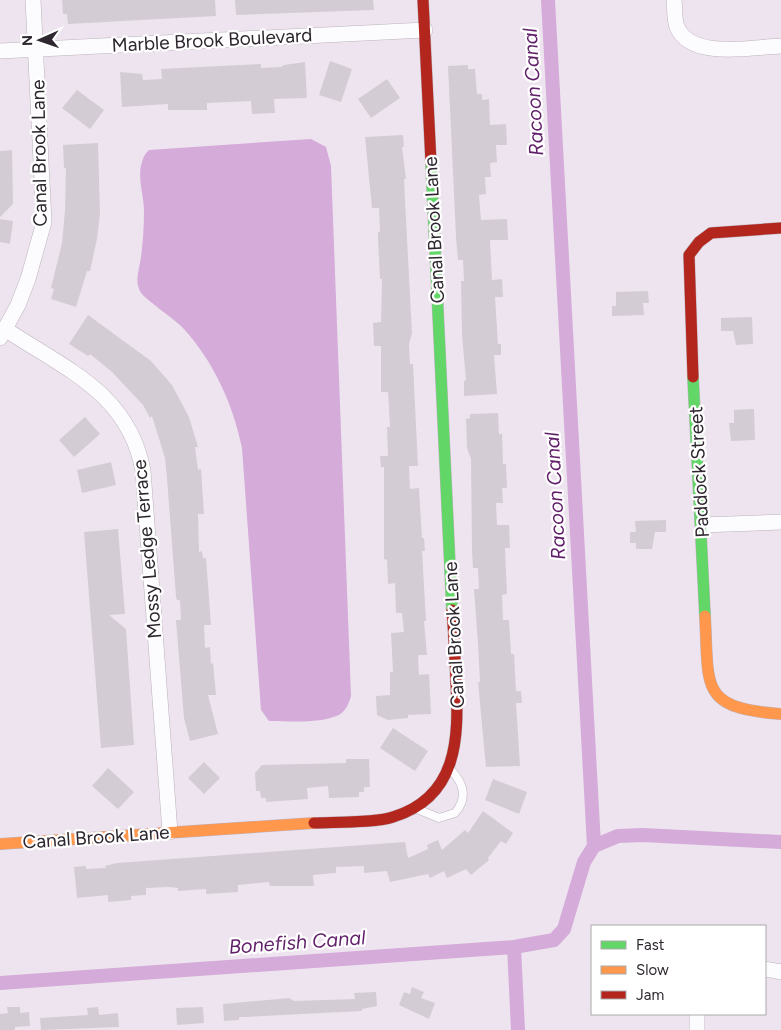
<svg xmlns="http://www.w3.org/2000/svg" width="781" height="1030" font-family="Figtree,sans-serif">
	<rect width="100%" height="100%" fill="#eee4ef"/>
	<path fill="#d4abd9" d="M311,139l15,8 5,19 20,530c-2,7 -5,15 -12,19 -20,9 -49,6 -70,6l-8,-11 -19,-262c-9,-44 -29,-88 -60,-121 -8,-8 -38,-29 -41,-34 -7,-12 -2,-22 0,-36 2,-15 3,-31 3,-46 0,-17 -8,-35 -1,-52 1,-4 4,-7 6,-9z"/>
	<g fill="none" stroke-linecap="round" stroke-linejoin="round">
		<path stroke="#d4abd9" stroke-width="14" d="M594,846l24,-10 25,-1 138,7
			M514,947l40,-7 10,-11 20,-67 10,-16 -46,-846
			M0,983l514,-36 4,83"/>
	</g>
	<path fill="#d4ccd4" d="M62,0h153l1,16 -148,8 -1,-10h-4z
		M235,0h138l1,10 -138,5z
		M330,61l22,8 -11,33 -22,-7z
		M305,62l2,36 -33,1 1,14 -23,1 -1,-13 -44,2v7h-39v-6l-46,3 -2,-35 22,2 1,6 19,-1 -1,-10 100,-5v4l20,-1 3,-2z
		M468,65v4h7l2,25h5v6l7,-1 1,26 16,-1 1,21h-11l1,17 -7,1 1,14h-6l1,17 -7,1 2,25 26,-1 1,21h-18l2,40 10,-1 1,18h-8l3,47h3v11h-7l3,39 -33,2v-15l2,-1 -4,-45 -1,-54h3l-1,-21h-5l-2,-23 -8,-171z
		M387,79l13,19 -29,20 -13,-19z
		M77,90l27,20 -14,19 -28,-21z
		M403,135l1,12h-2l4,32h-2l1,21 7,133 -3,11 1,20h3l5,102h-9l1,23 9,-1 3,50h2l1,13h-3l4,70h-2l3,34h-9l1,20 10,-1 2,40 -23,1v3l-20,2 -11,-5 -1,-19 14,-1v-23h3l-2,-39 13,-1 -2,-19h-6l-1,-30 -7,1 -1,-24 -3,-1v-92h-3l-1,-11h8l-1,-29h3l-2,-35h-7v-46h-7l-1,-23 8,-1 1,-43h-2l-2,-40v-7h2l-1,-24h-7l-7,-71z
		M98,143l2,71 -3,25 -7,32h-3l-11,36 -25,-8 3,-10 -3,-1 11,-45 3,-33 1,-42h-2l-1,-23z
		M12,150l1,54 -13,13v-66z
		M0,219l13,2 -3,23 -10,-2z
		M648,291l1,12h-6l1,12 -32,1v-10h4v-14z
		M88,315l63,46 21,24 17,32 9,30h-3l3,23 3,-1 3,45h-6l1,38 3,-1 1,7h3l5,67h-7l1,23 5,-1 1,17 2,-1 3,32h-8l10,39 -28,7 -6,-23 -8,-98h5l-1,-20h-3l-1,-3 -9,-119 -2,-20 -13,-42 -2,2 -7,-13 -31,-33 -22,-18 -2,2 -19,-12z
		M752,317l1,27 -17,1 -3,-14h-12v-13z
		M754,409l1,31 -24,1 -2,-18h5v-13z
		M498,413l1,21h3l1,30h3l1,24h-5l1,15h-7l1,22h12l1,23h-5l2,46 -5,1 1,25h6l2,34h3l2,37h5l1,12h-6l4,63 -34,1 -8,-85h2l-2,-38 -4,-55h5l-1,-21h-5l-1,-18 -1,-91 -4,-11 -1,-29 4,-1v-4z
		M85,417l15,17 -26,23 -15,-17z
		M111,462l5,23 -34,8 -5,-23z
		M666,520v12h-11l-3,17h-16v-6h-6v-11h6l-1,-11z
		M118,529l7,85 -16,1 17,14 8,116 -33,3 -17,-216z
		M393,728l35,23 -13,20 -35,-23z
		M346,759h23l1,28h-6v5h-5v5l-30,1 -1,-12 -21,2 1,11 -42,3v-4h-5l-1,-7h-4l-1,-18 7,-8 84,-2z
		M204,762l16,16 -16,16 -16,-16z
		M108,768l26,24 -16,17 -26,-23z
		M493,779l34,13 -8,22 -34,-14z
		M483,811l30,22 -7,11 -5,-3 -13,17 1,2 -18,15 -5,-6 -19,9 -3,-7 -14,7 -2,-4 -38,8 -3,-11 -23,2v-7l-28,1v6l-23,2 1,11h-44l-1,-4 -31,3v7l-32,2v-5l-28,2v-3l-10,-1 -22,1v7l-15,1v4l-23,2v-7l-31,3 -3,-31 12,-1v3l20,-1 -1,-2 12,-3 288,-21 3,16 20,-9 -1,-4 11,-5 4,10 23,-20 3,3z
		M412,987l12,5 -3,6 14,5 -6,16 -30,-14 5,-13 6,2z
		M376,992l1,14 -15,3v2l-116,6h-7v3l-15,1 -1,-17 66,-6 5,3 61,-2 -1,-6z
		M7,1007h13v6l9,-1 1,14 -15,1v3h-15v-16l8,-1z
		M98,1007l1,8 19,-2 1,14 -78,3 -1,-12 48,-3 -1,-7z
		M203,1007l1,16 -27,2 -1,-17z"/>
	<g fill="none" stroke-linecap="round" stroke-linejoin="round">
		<g stroke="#bbb3bc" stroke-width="9">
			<path id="lane" d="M417,809l22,9 16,-5c13,-15 9,-29 -4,-43"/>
		</g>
		<g stroke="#bbb3bc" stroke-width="16">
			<path id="street" d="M674,0c1,8 0,19 3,27 14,33 75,20 104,19
				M0,51l425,-21
				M5,329c60,40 124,64 138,142l27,361
				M0,338l18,-33 10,-26 16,-57 -11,-222
				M702,525l79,-3
				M765,969l16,3
				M697,1030v-16"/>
		</g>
		<g stroke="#bbb3bc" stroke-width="12">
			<path id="fast" d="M431,163l21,447
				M693,377l12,239"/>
		</g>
		<g stroke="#bbb3bc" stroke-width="12">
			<path id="slow" d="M705,616c4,72 -6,92 76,98
				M0,844l314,-21"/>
		</g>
		<g stroke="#bbb3bc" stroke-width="12">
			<path id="jam" d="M423,0l8,163
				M693,377l-4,-122 10,-13 12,-9 70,-5
				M314,823c20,-1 62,0 79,-6 65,-20 66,-79 63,-135 -1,-24 -2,-48 -4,-72"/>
		</g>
		<use href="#lane" stroke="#fcfbfd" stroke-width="8"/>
		<use href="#street" stroke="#fcfbfd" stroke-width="15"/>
		<use href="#fast" stroke="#63d668" stroke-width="11"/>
		<use href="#slow" stroke="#ff974d" stroke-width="11"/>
		<use href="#jam" stroke="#b3261e" stroke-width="11"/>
	</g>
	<g text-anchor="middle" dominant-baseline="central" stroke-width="4.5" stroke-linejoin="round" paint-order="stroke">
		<g font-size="19" fill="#2e272f" stroke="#fff">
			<text transform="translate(212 40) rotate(-3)">Marble Brook Boulevard</text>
			<text transform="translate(39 153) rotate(-91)">Canal Brook Lane</text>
			<text transform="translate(434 230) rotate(-93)">Canal Brook Lane</text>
			<text transform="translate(699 472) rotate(-93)">Paddock Street</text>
			<text transform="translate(147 549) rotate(-95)">Mossy Ledge Terrace</text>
			<text transform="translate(454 635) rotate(-93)">Canal Brook Lane</text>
			<text transform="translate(96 837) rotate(-4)">Canal Brook Lane</text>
		</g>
		<g font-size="20" font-style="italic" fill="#611f6a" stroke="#fff">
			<text transform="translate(533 92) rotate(-93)">Racoon Canal</text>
			<text transform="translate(555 496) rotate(-93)">Racoon Canal</text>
			<text transform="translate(297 942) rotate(-4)">Bonefish Canal</text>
		</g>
	</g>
	<rect x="591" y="925" width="175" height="90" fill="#ffffff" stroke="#aba9ac"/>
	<rect x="601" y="941" width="25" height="8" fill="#63d668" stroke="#aba9ac"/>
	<text x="636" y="950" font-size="15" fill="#2e272f">Fast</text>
	<rect x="601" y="966" width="25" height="8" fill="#ff974d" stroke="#aba9ac"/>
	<text x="636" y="975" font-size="15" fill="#2e272f">Slow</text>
	<rect x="601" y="991" width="25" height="8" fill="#b3261e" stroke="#aba9ac"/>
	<text x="636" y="1000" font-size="15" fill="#2e272f">Jam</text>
	<g transform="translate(40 40) rotate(268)" stroke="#ffffff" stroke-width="4" paint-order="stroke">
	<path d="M0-4L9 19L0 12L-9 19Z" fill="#2e272f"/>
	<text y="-8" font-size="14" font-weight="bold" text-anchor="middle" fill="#2e272f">N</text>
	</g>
</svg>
